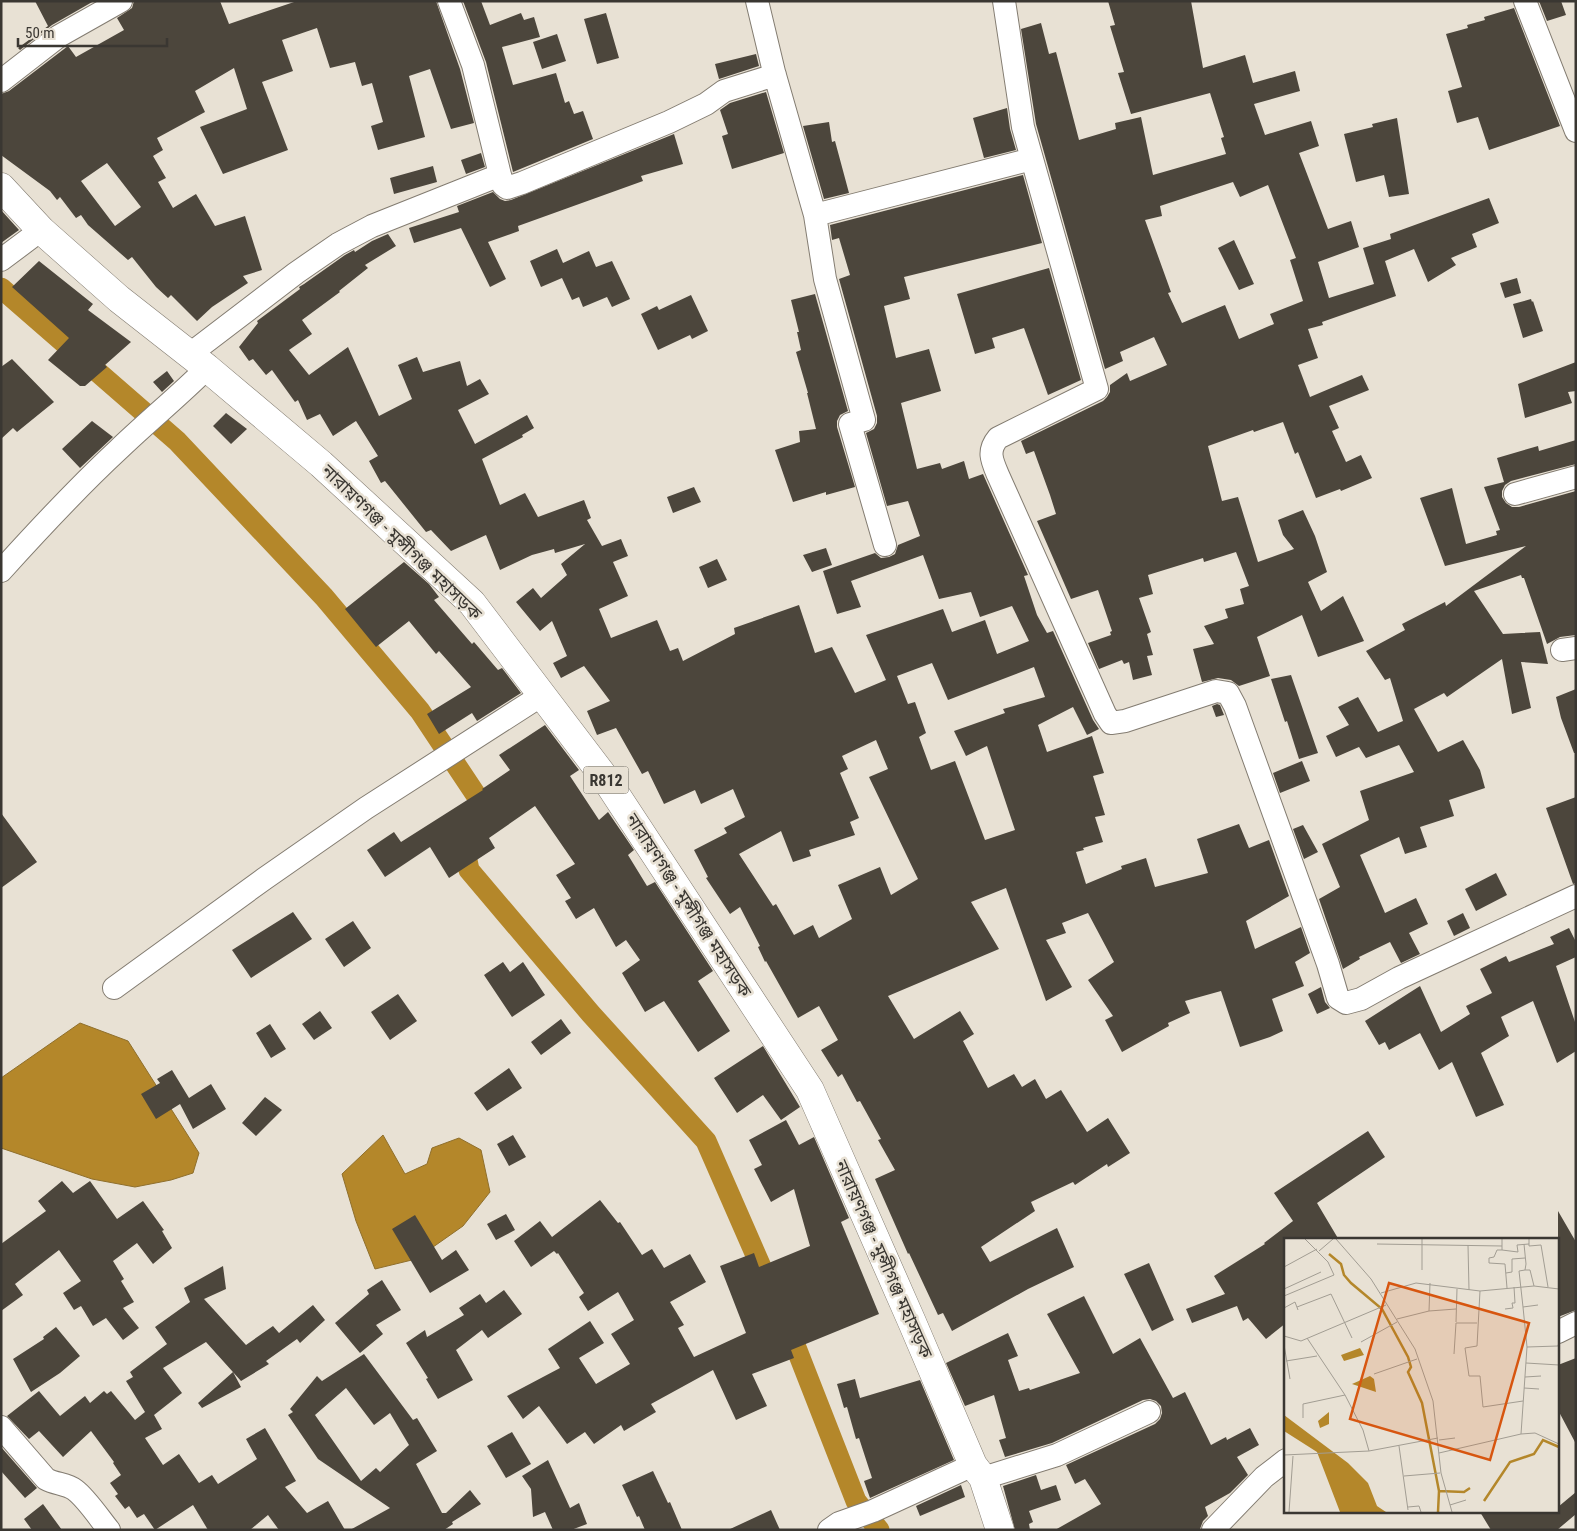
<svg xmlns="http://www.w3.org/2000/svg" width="1577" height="1531" font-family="'Roboto Condensed','Noto Sans Bengali',sans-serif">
	<rect width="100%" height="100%" fill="#e8e1d4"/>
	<path fill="#b4872a" stroke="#8f6f2c" d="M80,1023l48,18 71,112 -6,20 -22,7 -36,7 -43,-8 -91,-31v-70z
		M383,1135l22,39 22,-10 5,-16 27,-10 22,12 9,42 -27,34 -47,33 -41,10 -19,-48 -14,-47z"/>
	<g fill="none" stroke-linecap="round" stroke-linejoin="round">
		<path stroke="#b4872a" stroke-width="21" d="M1,288l176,153 147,156 96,114 62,93 -21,28 8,38 122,144 115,127 66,151
			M786,1322l70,179 23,29"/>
	</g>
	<path fill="#4c463c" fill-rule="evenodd" d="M35,1h59l-42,24 -32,25 -2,-2 30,-22z
		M134,1h86l9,23 68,-23h139l24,68 14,54 -23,6 -21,-60 -21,7 16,61 -47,13 -7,-24 12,-4 -11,-39 -10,3 -7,-24 -25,6 -13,-40 -35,12 11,31 -31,11 26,68 -65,24 -23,-47 47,-18 -13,-41 -39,23 10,21 -48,26 6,12 -10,6 13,22 -8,4 15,26 23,-14 19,32 30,-10 17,54 -19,6 5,7 -36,24 -15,14 -26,-26 -3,3 -12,-11 -24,-30 -4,3 -40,-35 -7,-10 -5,3 -16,-21 -3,3 -7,-9 -49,-36v-61l8,-3 59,-45 8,11 48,-27 -7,-12 15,-10zM107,163l34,44 -26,19 -34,-45z
		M463,1h18l9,24 31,-12 3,7 10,-3 6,20 -38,10 11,38 43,-12 9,30 4,-2 5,13 9,-3 10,28 -80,33 -27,-110z
		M1108,1h83l12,67 42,-13 8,28 42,-12 5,20 -46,13 11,31 46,-14 8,25 -20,7 29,76 23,-8 8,26 -41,15 11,36 45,-14 -11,-36 28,-9 -1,-5 99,-36 10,25 -27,11 5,13 -26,11 5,7 -28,17 -14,-33 -29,12 11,35 -74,26 1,3 -15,4 10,29 -20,7 12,32 52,-22 7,15 -40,16 10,22 -7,3 14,31 15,-7 11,23 -31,13 -1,-2 -24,9 -18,-46 -3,2 -12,-32 -29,10 -1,-2 -45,16 14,55 16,-4 20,65 36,-13 -11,-14 -5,-15 25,-10 12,26 12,36 -19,10 13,29 22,-15 21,45 -46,16 -16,-42 -45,22 13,39 -31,10 -8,-6 -13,-2 -16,4 -9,-33 21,-5 -10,-18 24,-8 -3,-9 19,-5 -4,-15 9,-3 -13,-34 -32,10 -1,-4 -55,17 5,19 -14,4 12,34 -4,2 6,21 -6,1 5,19 -19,5 -4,-18 -5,2 -2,-4 -23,9 -11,-26 23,-8 -1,-3 2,-1 -14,-41 -27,9 -34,-78 19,-7 -6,-19 -16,-44 -8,3 -5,-13 82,-40 4,-4 3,-5v-7l17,-12 3,8 37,-16 -13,-28 -34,15 3,9 -18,8 -69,-245 -15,-95 20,-6 8,31 7,-2 23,88 37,-11 -1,-6 26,-6 12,58 73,-21 -5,-16 3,-1 -14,-44 -79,21 -13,-41 6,-1 -14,-46 5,-1zM1233,182l7,15 28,-12 28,73 -6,2 13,41 -33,13 4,10 -35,15 -14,-34 -43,18 -14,-30 3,-1 -26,-72 17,-4 -2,-10z
		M1539,1h22l5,14 -19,6z
		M1514,8l46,118 -71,24 -11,-33 -21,6 -9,-32 14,-4 -16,-53 22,-6 -1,-3 18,-5 -1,-3z
		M606,13l13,45 -22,6 -13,-45z
		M557,34l9,27 -24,8 -9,-27z
		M756,54l3,12 -40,13 -4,-15z
		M766,92l18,61 -52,16 -10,-33 6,-2 -8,-24 10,-7z
		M1007,108l3,21 6,21 -32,8 -11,-40z
		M1397,118l12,76 -20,3 -5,-22 -28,7 -12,-48 29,-7 -1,-3z
		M829,122l3,20 3,-1 14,52 -25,6 -21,-73z
		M674,134l9,30 -42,12 2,5 -125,45 1,5 -31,11 18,37 -16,8 -29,-59 -47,15 -5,-15 50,-16 -2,-6 36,-14 7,7 5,2 6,-1z
		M481,153l4,14 -19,7 -5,-14z
		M433,166l4,16 -43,12 -4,-16z
		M1023,175l19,68 -138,34 6,22 -26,7 12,52 33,-9 12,42 -40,12 16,66 23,-6 2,6 22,-8 5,18 14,-5 45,101 -4,1 13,39 10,18 6,-2 40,89 6,9 -12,6 -14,-28 -35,18 9,27 45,-16 12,37 -11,3 12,39 -10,2 8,25 -20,6 1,2 -8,2 10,32 36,-15 -1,-3 25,-8 9,29 53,-14 -11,-34 42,-15 10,24 20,-8 20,56 -43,25 9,28 46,-22 9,26 -15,9 9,24 -32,13 11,32 -13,6 -30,10 -19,-56 -36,10 5,12 -22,10 1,3 -47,26 -17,-32 8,-4 -25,-36 26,-18 -26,-49 -26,10 4,10 -20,7 26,47 -26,14 -40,-113 -35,14 28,47 -111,47 26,43 46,-28 14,23 -11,7 25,47 26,-14 8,13 13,-8 11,20 15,-9 26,42 21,-14 22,35 -22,14 -1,-3 -32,21 -2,-3 -42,20 4,9 -54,36 9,15 67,-34 17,39 -46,22 -76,42 -9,-18 -5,2 -29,-62 -1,1 -33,-75 20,-9 -17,-30 3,-1 -21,-38 -3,1 -15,-28 -4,3 -17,-27 17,-10 -19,-34 -21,12 -32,-57 -1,1 -7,-15 2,-1 -20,-39 -10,7 -24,-36 2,-1 -14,-27 33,-17 -3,-5 21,-11 -12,-28 -32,15 -6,-14 -31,14 -16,-33 -6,3 -26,-46 -19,7 -10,-24 23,-10 -26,-35 -23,12 -8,-15 14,-7 -15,-35 -12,10 -24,-29 17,-14 8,10 26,-23 -6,-11 24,-20 -30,9 -1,-4 -22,6 -32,15 -14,-35 -35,16 -20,-21 -5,2 -41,-51 -4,2 -12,-22 9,-5 -22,-35 -23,15 -13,-22 -13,6 -9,-20 -3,2 -23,-32 -6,5 -13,-16 -4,2 -10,-14 19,-24 -1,-2 43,-32 -1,-2 5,-3 41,-29 9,-5 1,2 17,-11 16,-7 8,12 -31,19 3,3 -29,23 1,1 -38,28 10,14 -23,16 20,25 39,-28 31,69 33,-17 -14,-34 19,-8 6,15 37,-11 7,25 13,-7 9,15 -31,16 17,34 52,-29 7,13 -12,7 1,2 -41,22 18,46 25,-12 13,24 46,-17 7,18 -4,2 15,26 19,-7 7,17 -15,6 15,34 -29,13 12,29 46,-18 13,31 8,-3 5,13 52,-27 -1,-6 65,-23 16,48 17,-6 23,46 31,-13 -20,-45 77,-26 9,23 33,-12 12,34 32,-13 -17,-35 -32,11 -9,-25 -32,7 -16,-44 -72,26 10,26 -24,7 -14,-43 52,-18 6,5 8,-1 6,-3 3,-9 22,-9 -12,-35 -21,5 -21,-73 8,-4 3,-6v-7l-38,-137 11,-4 -11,-37 -7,2 -2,-15zM932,663l16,37 86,-33 11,30 -42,12 2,4 -51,18 12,25 21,-10 28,84 -30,10 -30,-79 -24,9 -12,-33 7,-4 -11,-31 -7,2 -11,-28zM876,740l12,29 -19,8 49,102 -27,16 -11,-28 -42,18 14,34 -33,19 -6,-13 -19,10 -18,-31 -3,2 -34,-52 42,-23 12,31 18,-6 -2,-6 46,-15 -5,-13 9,-4 -19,-45 8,-4 -6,-13z
		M1,210l18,20 -18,13z
		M1234,240l20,44 -15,6 -21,-42z
		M557,249l6,14 26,-12 7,16 16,-6 18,38 -18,8 -5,-10 -24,10 -4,-10 -7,3 -10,-22 -21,9 -11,-26z
		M39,261l54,43 -5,6 43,32 -26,23 2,2 -22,19h-5l-32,-26 21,-22 -57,-51z
		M1049,268l32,112 -33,15 -24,-67 -32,10 3,10 -20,6 -18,-60z
		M1517,278l4,15 -16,5 -5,-15z
		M815,294l33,117 -8,4 -3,6v6l18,60 -29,8v-3l-33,10 -18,-52 25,-8 -1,-11 17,-2 -9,-36h1l-12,-41 5,-2 -4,-18h2l-8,-32z
		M691,295l17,36 -16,8 -2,-4 -32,15 -17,-36 16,-8 2,4z
		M1531,299l1,3 1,-1 10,30 -20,7 -10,-34z
		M12,359l42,43 -37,30 -4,-4 -12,11v-72z
		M1576,362v29l-8,1 4,11 -47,15 -7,-34z
		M167,371l7,10 -12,11 -9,-10z
		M226,413l21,16 -16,15 -18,-18z
		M92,421l21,16 -33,31 -18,-19z
		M1576,440v24l-65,17 -6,4 -3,6v6l4,6 6,4h7l57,-16v144l-16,2 -13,7 -23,-66h-2l-1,-3 -47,16 29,43 37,-2 8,32 -27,-2 10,46 -19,6 -10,-55 -55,38 -3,-4 -30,16 24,43 25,-12 17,30 5,18 -36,12 5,16 -34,11 7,20 -22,7 -6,-17 -39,18 25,58 31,-15 12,26 -19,9 11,21 -19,9 -11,-21 -31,15 1,2 -17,10 -24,-70 21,-12 -18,-43 47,-24 -9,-29 54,-19 -15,-27 -33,13 -7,-11 -23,10 -10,-21 23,-11 -11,-18 20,-10 20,35 25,-11 -13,-43 -5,2 -19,-29 39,-21 -3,-6 43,-22 1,4 80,-60 -81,20 -25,-68 32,-10 14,56 31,-9 -1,-4 4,-1 -16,-43 20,-5 -7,-24 41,-12 1,5z
		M694,487l7,15 -28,11 -6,-16z
		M826,548l6,17 -20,7 -9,-17z
		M717,559l10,21 -19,8 -9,-21z
		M404,562l25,22 10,13 -5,3 38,44 2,-2 24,28 4,-2 19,25 -44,28 -5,-8 -33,21 -12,-20 44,-27 -32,-36 -3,3 -27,-33 -33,26 -31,-38z
		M1291,675l27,78 -19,6 -12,-38 -2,1 -14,-43z
		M1576,689v64h-2l-13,-35 -5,-21z
		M1217,704l3,1 4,10 -8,2 -4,-11z
		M545,725l34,45 -9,6 29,44 9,-8 26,38 -6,5 19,31 8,-4 58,89 -15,10 32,50 -32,21 -34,-51 -19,11 -23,-39 18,-13 -14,-20 -10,7 -22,-39 -18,11 -11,-18 6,-3 -15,-23 19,-11 -40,-58 -46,32 6,10 -46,30 -19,-31 -45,30 -18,-27 27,-18 7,10 82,-52 -1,-1 28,-19 -11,-15z
		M1302,761l8,20 -30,12 -7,-20z
		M1576,797v86l-3,1 -27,-76z
		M1,813l36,49 -36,26z
		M1303,825l15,27 -14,7 -11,-30z
		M1496,873l11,22 -31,16 -11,-22z
		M293,912l19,27 -61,39 -19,-28z
		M1463,913l7,15 -16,8 -7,-15z
		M353,921l18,27 -27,19 -19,-28z
		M1569,928l7,14v15l-20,9 20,59v26l-19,12 -24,-62 -32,16 8,19 -28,17 23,52 -28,12 -24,-55 -13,8 -19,-37 -31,17 -4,-8 -6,3 -14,-24 55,-35 21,46 29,-18 -4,-8 26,-13 -12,-24 26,-13 3,6 45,-18 -4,-7z
		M503,962l7,10 13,-10 22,33 -33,22 -28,-42z
		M1321,987l4,15 5,6 -13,6 -9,-20z
		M398,994l19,27 -27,19 -19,-28z
		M320,1011l12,17 -18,12 -12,-16z
		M561,1019l10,14 -30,22 -10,-13z
		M270,1024l16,25 -15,9 -15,-25z
		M763,1046l37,61 -19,13 -18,-25 -26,18 -23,-35z
		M509,1068l13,20 -35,23 -13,-18z
		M172,1070l17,28 22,-14 15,25 -33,20 -13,-25 -24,15 -15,-25 19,-11 -3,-4z
		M265,1097l17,13 -26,26 -14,-13z
		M786,1120l13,25 15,-8 35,81 -8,4 38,92 -88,36 3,8 -42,16 15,32 -31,14 -23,-50 -62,34 5,8 -32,19 -3,-6 -27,19 -9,-12 -18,12 -28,-38 -16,13 -16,-23 53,-28 -12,-19 42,-28 14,22 -25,15 17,26 34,-20 -19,-30 23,-14 -16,-28 -30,19 -9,-14 5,-4 -26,-40 -1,1 -3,-3 -23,16 -17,-26 26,-20 12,16 48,-37 18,23 2,-1 22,33 10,-6 12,19 26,-14 16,28 -36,20 14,23 -6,3 16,29 52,-24 -26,-67 34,-13 5,14 51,-21 -16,-57 -23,13 -17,-33 8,-4 -13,-25z
		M1368,1131l17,26 -68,46 22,37h-53v83l-20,16 -18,-21 -5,3 -6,-15 -45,17 -6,-14 39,-15 -11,-18 51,-32 -1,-1 29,-22 -19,-28z
		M513,1135l13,22 -17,9 -12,-22z
		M62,1181l11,12 17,-12 27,38 26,-18 21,29 -2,1 10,17 -19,16 -16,-21 -24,18 11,18 -3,2 13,21 -11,6 16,20 -16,12 -17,-22 -13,8 -12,-20 -7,4 -11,-17 18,-12 -22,-31 -44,34 8,11 -22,16v-67l45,-33 -8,-10z
		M1558,1211l18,31v68l-18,7z
		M506,1214l9,16 -19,10 -9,-16z
		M415,1215l27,45 14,-10 13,20 -39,23 -38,-64z
		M1149,1263l25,57 -22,11 -28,-57z
		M223,1266l3,23 -22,10 42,46 27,-19 6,7 34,-28 12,15 -25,23 -3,-4 -31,22 3,3 -28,17 -35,-39 -43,26 19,25 -28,22 8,14 -17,9 18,27 16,-11 20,29 13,-8 6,9 39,-25 -11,-20 19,-11 31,53 -11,6 22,26 21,-12 17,29h-66l-11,-15 -18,15h-42l-15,-25 -38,25 -11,-16 -7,4 -8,-12 -4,3 -10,-13 3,-2 -8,-11 11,-8 -8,-12 1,-1 -23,-31 -28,26 -24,-26 -10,8 -22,-23 32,-25 21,25 25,-20 5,7 14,-12 3,3 4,-3 24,29 10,-8 -19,-31 7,-4 -3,-5 37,-28 -12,-17 35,-25 -6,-14z
		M382,1280l19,30 -25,15 7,9 -23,19 -25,-30 34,-29 -2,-4z
		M504,1290l18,24 -34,24 -6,-8 -26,20 17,30 -35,19 -12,-20 2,-1 -22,-35 19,-13 2,7 37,-22 -5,-7 21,-14 6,9z
		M1084,1296l29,58 27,-16 33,60 12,-6 26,53 15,-8 1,3 23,-12 9,17 -22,12 11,18 -18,18 -25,14 3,9 -5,5 -3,8 -145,1 46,-26 -16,-25 -10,5 -9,-19 89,-41 5,-5 2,-6 -1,-7 -5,-5 -6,-2 -7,1 -91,43 -47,14 -6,-17 7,-2 -12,-43 -29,11 -19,-43 62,-30 10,23 -10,4 11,31 10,-3 1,2 50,-17 -33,-59z
		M56,1327l24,29 -20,17 -29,19 -18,-33 31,-20 -1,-2z
		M364,1354l49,66 4,-2 20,33 -21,13 26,49h4l24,-23 11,14 -29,18 1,2 -9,6h-94l40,-22 -72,-49 -30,-44 5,-3 -3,-3 27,-33 5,5zM346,1388l28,37 16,-12 19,32 -29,27 -4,-4 -15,13 -46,-66z
		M1576,1358v86l-18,-34v-45z
		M233,1372l8,15 -39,21 -4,-5z
		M855,1379l5,19 60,-18 34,80 -84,38 -6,-17 8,-3 -13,-40 -3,1 -9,-32 -3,1 -7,-24z
		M512,1432l19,32 -25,14 -19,-32z
		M1,1447l36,41 -12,10 -24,-27z
		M548,1460l22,48 9,-5 8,21 -16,6h-18l-8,-18 -12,5 -2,-28 -9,-13z
		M653,1471l15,32 2,-1 12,28h-37l-6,-14 -2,1 -15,-32z
		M1036,1475l5,15 15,-5 5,15 -32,11 4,11 -4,2 1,6h-15l-12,-44z
		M961,1485l4,12 -45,19 -4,-10z
		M1576,1492v22l-19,16h-66l-11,-18h78v-5z
		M43,1504l19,26h-30l-8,-11z
		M771,1510l9,20h-52z"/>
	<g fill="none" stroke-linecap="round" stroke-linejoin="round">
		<g stroke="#837c71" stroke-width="24">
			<path id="minor" d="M757,1l17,71 41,143
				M1004,1l19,126 74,262 -99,49c-11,13 -6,23 0,37l107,239 6,9 14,-2 91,-30 12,2 7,13 93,258 10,34 8,5 15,-4 38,-21 177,-82
				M1525,1l51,130
				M1,81l58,-45 62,-35
				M500,175l3,10 4,3 15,-5 147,-61 37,-18 18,-13 51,-16
				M1,260l40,-30
				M190,354l106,-81 42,-29 34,-18 128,-51 -27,-110 -24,-64
				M1515,494l61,-17
				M885,545l-35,-121 14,-4 -39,-141 -10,-64 217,-56
				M1,571c38,-42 76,-83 117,-121 29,-28 61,-54 89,-82
				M1562,650l14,-2
				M114,988l150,-109 102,-71 176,-113
				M1558,1332l18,-9
				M1,1427l45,52c9,5 21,5 29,11 11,8 25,29 34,40
				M983,1478l74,-23 92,-43
				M829,1530l10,-7 34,-12 100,-46
				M1213,1530l51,-53 22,-17"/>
		</g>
		<g stroke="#837c71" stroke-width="29">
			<path id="major" d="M1,187l40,43 78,69 88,69 114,96 151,139 133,175 205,312 102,232 61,143 10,13 17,52"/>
		</g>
		<use href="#minor" stroke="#fff" stroke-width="22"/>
		<use href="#major" stroke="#fff" stroke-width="28"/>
	</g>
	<g text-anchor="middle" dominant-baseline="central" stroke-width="5" stroke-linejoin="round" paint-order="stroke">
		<rect fill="#e8e1d4" stroke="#6e6a63" stroke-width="1" x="583.5" y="766.5" width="45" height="27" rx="4"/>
		<g font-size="16" font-weight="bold" fill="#3a3732">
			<text x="606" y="780">R812</text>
		</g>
		<g font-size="18" fill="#3a3732" stroke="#e8e1d4">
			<text transform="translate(402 542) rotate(44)">নারায়ণগঞ্জ - মুন্সীগঞ্জ মহাসড়ক</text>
			<text transform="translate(689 905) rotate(57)">নারায়ণগঞ্জ - মুন্সীগঞ্জ মহাসড়ক</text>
			<text transform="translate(884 1259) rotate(66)">নারায়ণগঞ্জ - মুন্সীগঞ্জ মহাসড়ক</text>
		</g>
	</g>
	<g transform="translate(1284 1238)">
		<rect width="275" height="275" fill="#e8e1d4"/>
		<path d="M76,110l4,7 -20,6 -3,-6zM86,138l4,3 2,13 -24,-8zM45,174v12l-9,4 -2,-7zM0,177l64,48 20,20 9,23 9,6h-46l-23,-60 -33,-21z" fill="#b4872a"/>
		<path fill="none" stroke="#b4872a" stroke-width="2.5" d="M45,16l12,10 3,11 7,8 31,26 26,48 3,10 -3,5 14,31 17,88 -1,21M155,253l25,1 6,-4M200,263l26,-39 24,-8 9,-14 16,7"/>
		<path fill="none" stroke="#a29d93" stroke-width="1" d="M52,1l35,40 44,70 18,52 8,72 11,39M138,1v31M218,1v11h-5l-3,7 -5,1v5l16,1 2,24M245,1v7l12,-1 7,42M93,6l125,2M240,6l2,20 -1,6 -6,1 4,36 15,-2M184,7l1,45M218,12l16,2 -1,-7 12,-1M35,13l14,-12M0,29l33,-18M241,32h5l4,16M222,35l6,-1v-13l13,-1M0,51l37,-17M196,53l-3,55 -12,2 4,28h11l3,31 40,-6M97,55l35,-10 64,8 54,-5 25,3M0,58l50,-21 -6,-13 -23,-23M13,69l34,-13 21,44M0,70l11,-6 3,8M221,71l8,-1 -1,-5h3l-1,-16M145,73l27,-2M113,81l32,-8 1,-28M172,84l1,-33M0,98l17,5 85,-36M23,100l38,57 18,35 6,21M77,104l36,-20M0,107l6,34M243,109l31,-1 1,-4M170,116l2,-31h21M2,123l31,-5M242,125l33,2M90,136l43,-15M241,139l16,-1M240,150l15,1M19,180v-14l42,-9M237,196l6,-87 -4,-40M155,202l16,-2M115,208l9,64M155,215l82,-19 14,-1 24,11M0,217l85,-4 69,-13M120,238l36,-3M166,267l16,-5M124,269l11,-1 2,6M5,274l4,-56"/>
		<path fill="#d75610" fill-opacity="0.15" stroke="#d75610" stroke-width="2.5" d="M105,45l140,40 -39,137 -140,-41z"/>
		<rect width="275" height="275" fill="none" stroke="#3a3732" stroke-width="2.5"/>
	</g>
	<rect width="1577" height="1531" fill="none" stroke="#3a3732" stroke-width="5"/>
	<path d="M18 38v8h149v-8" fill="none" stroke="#3a3732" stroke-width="2.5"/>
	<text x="25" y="38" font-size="15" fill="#3a3732" stroke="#e8e1d4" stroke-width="4" paint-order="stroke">50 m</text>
</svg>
